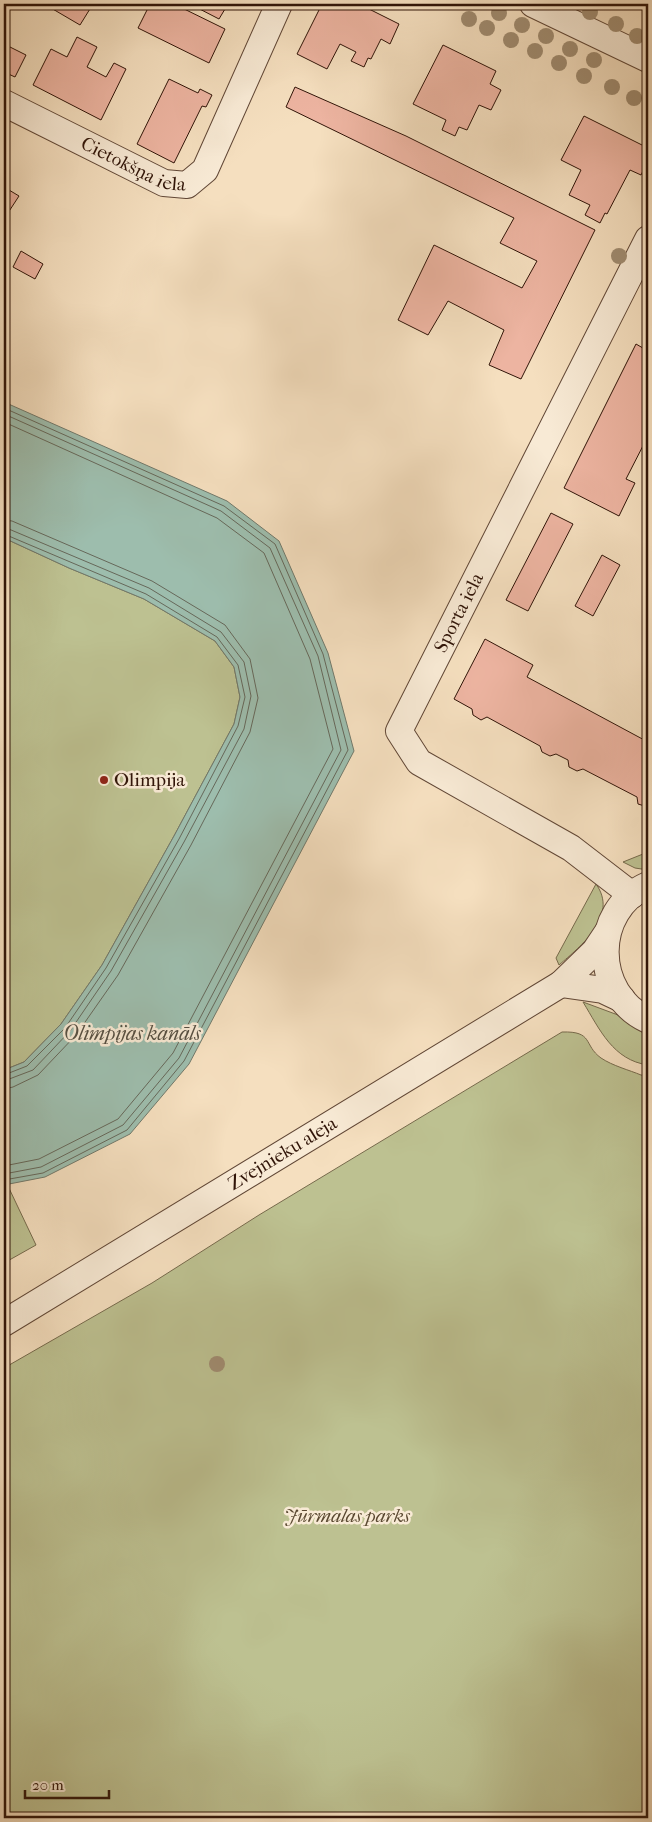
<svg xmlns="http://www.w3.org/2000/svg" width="652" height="1822" font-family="'IM FELL French Canon',serif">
	<rect width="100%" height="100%" fill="#f5dfbf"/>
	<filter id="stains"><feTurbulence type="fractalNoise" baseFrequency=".004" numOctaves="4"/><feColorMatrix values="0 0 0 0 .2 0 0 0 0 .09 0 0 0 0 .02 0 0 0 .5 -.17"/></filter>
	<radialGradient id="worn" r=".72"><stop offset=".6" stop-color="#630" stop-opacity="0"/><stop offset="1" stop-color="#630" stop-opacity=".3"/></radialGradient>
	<path fill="#bdc191" stroke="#766a4c" d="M4,538l65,30 75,31 71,42 19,26 6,30 -6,27 -60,112 -72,129 -41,59 -37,38 -20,8z
		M648,852v18l-13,-2 -12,-6z
		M596,884c23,32 -15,62 -37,81l-3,-7z
		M583,1002l35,13 30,20v30c-35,-5 -48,-35 -65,-63z
		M562,1032c32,-1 21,13 39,26 12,8 28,12 40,17l7,1v742h-644v-450l148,-85 107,-68z
		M7,1184l29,61 -32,18v-78z"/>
	<path fill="#9dbdad" stroke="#71796b" d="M4,402l223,99 52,40 49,112 26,98 -165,313 -59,70 -85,43 -41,8v-115l20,-8 37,-38 41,-59 72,-129 60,-112 6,-27 -6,-30 -19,-26 -71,-42 -75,-31 -65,-30z"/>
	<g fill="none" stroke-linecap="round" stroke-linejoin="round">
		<path stroke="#66685a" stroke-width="1" d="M4,408l220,98 51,38 48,110 25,96 -164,311 -57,69 -84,43 -39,7
			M4,414l217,97 49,37 48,108 23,94 -162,308 -56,67 -82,42 -37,7
			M4,422l213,96 47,35 46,106 23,90 -160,304 -55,66 -79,40 -35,7
			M4,520l8,1 140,60 73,44 25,34 8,39 -8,34 -59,113 -73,130 -42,60 -38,40 -25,12 -9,2
			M4,527l145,61 72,44 23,30 7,34 -7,33 -60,113 -73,129 -41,60 -37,39 -29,11
			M4,534l142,60 71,43 21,28 7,32 -7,29 -59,113 -73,129 -41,60 -38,38 -23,9"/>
	</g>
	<path fill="#edb4a1" stroke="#301408" d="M53,4h40l-13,21 -29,-17z
		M150,4h24l51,25 -16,34 -71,-35z
		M190,4h38l-9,15z
		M322,4h37l40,20 -9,20 -9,-5 -10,20 -3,-1 -4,9 -13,-6 5,-9 -16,-8 -13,25 -30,-15z
		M77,37l20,10 -10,20 19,10 8,-14 12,6 -25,51 -68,-35 18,-36 16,8z
		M4,44l22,11 -11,22 -11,-5z
		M443,45l53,26 -6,13 11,6 -10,20 -12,-5 -12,25 -8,-3 -4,9 -13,-6 4,-10 -33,-16z
		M169,79l29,14 2,-4 12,6 -6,12 -4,-1 -28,57 -37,-19z
		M295,87l111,49 189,94 -74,149 -32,-14 15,-35 -56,-29 -20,34 -30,-15 36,-75 88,43 15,-27 -37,-18 14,-25 -228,-111z
		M584,116l64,32v13l-7,14 -11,-5 -23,44 -2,-1 -5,10 -15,-8 5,-10 -21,-10 12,-25 -20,-10z
		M4,187l15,9 -15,23z
		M21,251l22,13 -8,15 -22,-12z
		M636,344l12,7v85l-22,43 9,4 -16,33 -55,-28z
		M551,513l22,11 -45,87 -22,-11z
		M602,555l18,10 -27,51 -18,-10z
		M485,639l48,26 -6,12 121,65v65l-10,-3 -1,-7 -54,-28 -6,2 -8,-4 -1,-7 -12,-6 -6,2 -8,-4 -2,-6 -53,-29 -6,3 -8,-5 -1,-6 -18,-10z"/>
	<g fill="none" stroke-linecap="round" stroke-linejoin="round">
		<g stroke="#614736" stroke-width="28">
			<g id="street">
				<path d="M533,4l115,55"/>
				<path id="s1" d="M4,103l160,80 23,2 18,-15 74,-166"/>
				<path d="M648,885c-57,25 -56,109 0,135"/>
				<path id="s2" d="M632,895l-61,-47 -152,-86 -20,-31 249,-492"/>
				<path d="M561,984l42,6 19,9"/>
				<path id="s3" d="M4,1323l557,-339 34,-33 12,-18"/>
			</g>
		</g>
		<use href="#street" stroke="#f8ead5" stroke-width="26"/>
	</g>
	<g fill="#a08c71">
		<circle cx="590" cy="12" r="8"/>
		<circle cx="499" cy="13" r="8"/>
		<circle cx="469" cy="19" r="8"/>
		<circle cx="616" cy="24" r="8"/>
		<circle cx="522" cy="25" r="8"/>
		<circle cx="487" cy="28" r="8"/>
		<circle cx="546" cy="36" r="8"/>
		<circle cx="637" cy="36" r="8"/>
		<circle cx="511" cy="40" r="8"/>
		<circle cx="570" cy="49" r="8"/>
		<circle cx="535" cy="51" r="8"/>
		<circle cx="594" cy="60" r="8"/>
		<circle cx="559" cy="63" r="8"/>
		<circle cx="584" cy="76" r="8"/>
		<circle cx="612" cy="87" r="8"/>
		<circle cx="634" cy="98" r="8"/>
		<circle cx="619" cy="256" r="8"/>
		<circle cx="217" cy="1364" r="8"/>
	</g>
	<circle fill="#8f2418" stroke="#f8ead5" stroke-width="2" cx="104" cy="780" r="5"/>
	<g text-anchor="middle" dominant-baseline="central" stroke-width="5" stroke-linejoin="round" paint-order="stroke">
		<g font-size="19" fill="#301408" stroke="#f8ead5">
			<text stroke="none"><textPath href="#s1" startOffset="144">Cietokšņa iela</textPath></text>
			<text stroke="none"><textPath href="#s2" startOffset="421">Sporta iela</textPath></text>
			<text stroke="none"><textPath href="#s3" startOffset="326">Zvejnieku aleja</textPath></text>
		</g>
		<g font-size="19" fill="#301408" stroke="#f8ead5" text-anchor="start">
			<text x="114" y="780">Olimpija</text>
		</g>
		<g font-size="19" font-style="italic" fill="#5a4831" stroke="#f8ead5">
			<text x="347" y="1516">Jūrmalas parks</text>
		</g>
		<g font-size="20" font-style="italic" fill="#564f42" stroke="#f8ead5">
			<text x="132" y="1033">Olimpijas kanāls</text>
		</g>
	</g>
	<rect width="652" height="1822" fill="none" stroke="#f5dfbf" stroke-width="20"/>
	<rect x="5" y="5" width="642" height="1812" fill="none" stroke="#301408" stroke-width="2.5"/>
	<rect x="10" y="10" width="632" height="1802" fill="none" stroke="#301408"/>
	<path d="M25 1790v8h84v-8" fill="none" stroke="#301408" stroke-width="2.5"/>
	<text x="32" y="1790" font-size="15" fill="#301408" stroke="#f8ead5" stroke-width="4" paint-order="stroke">20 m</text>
	<rect width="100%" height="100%" filter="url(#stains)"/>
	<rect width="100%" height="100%" fill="url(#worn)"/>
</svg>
